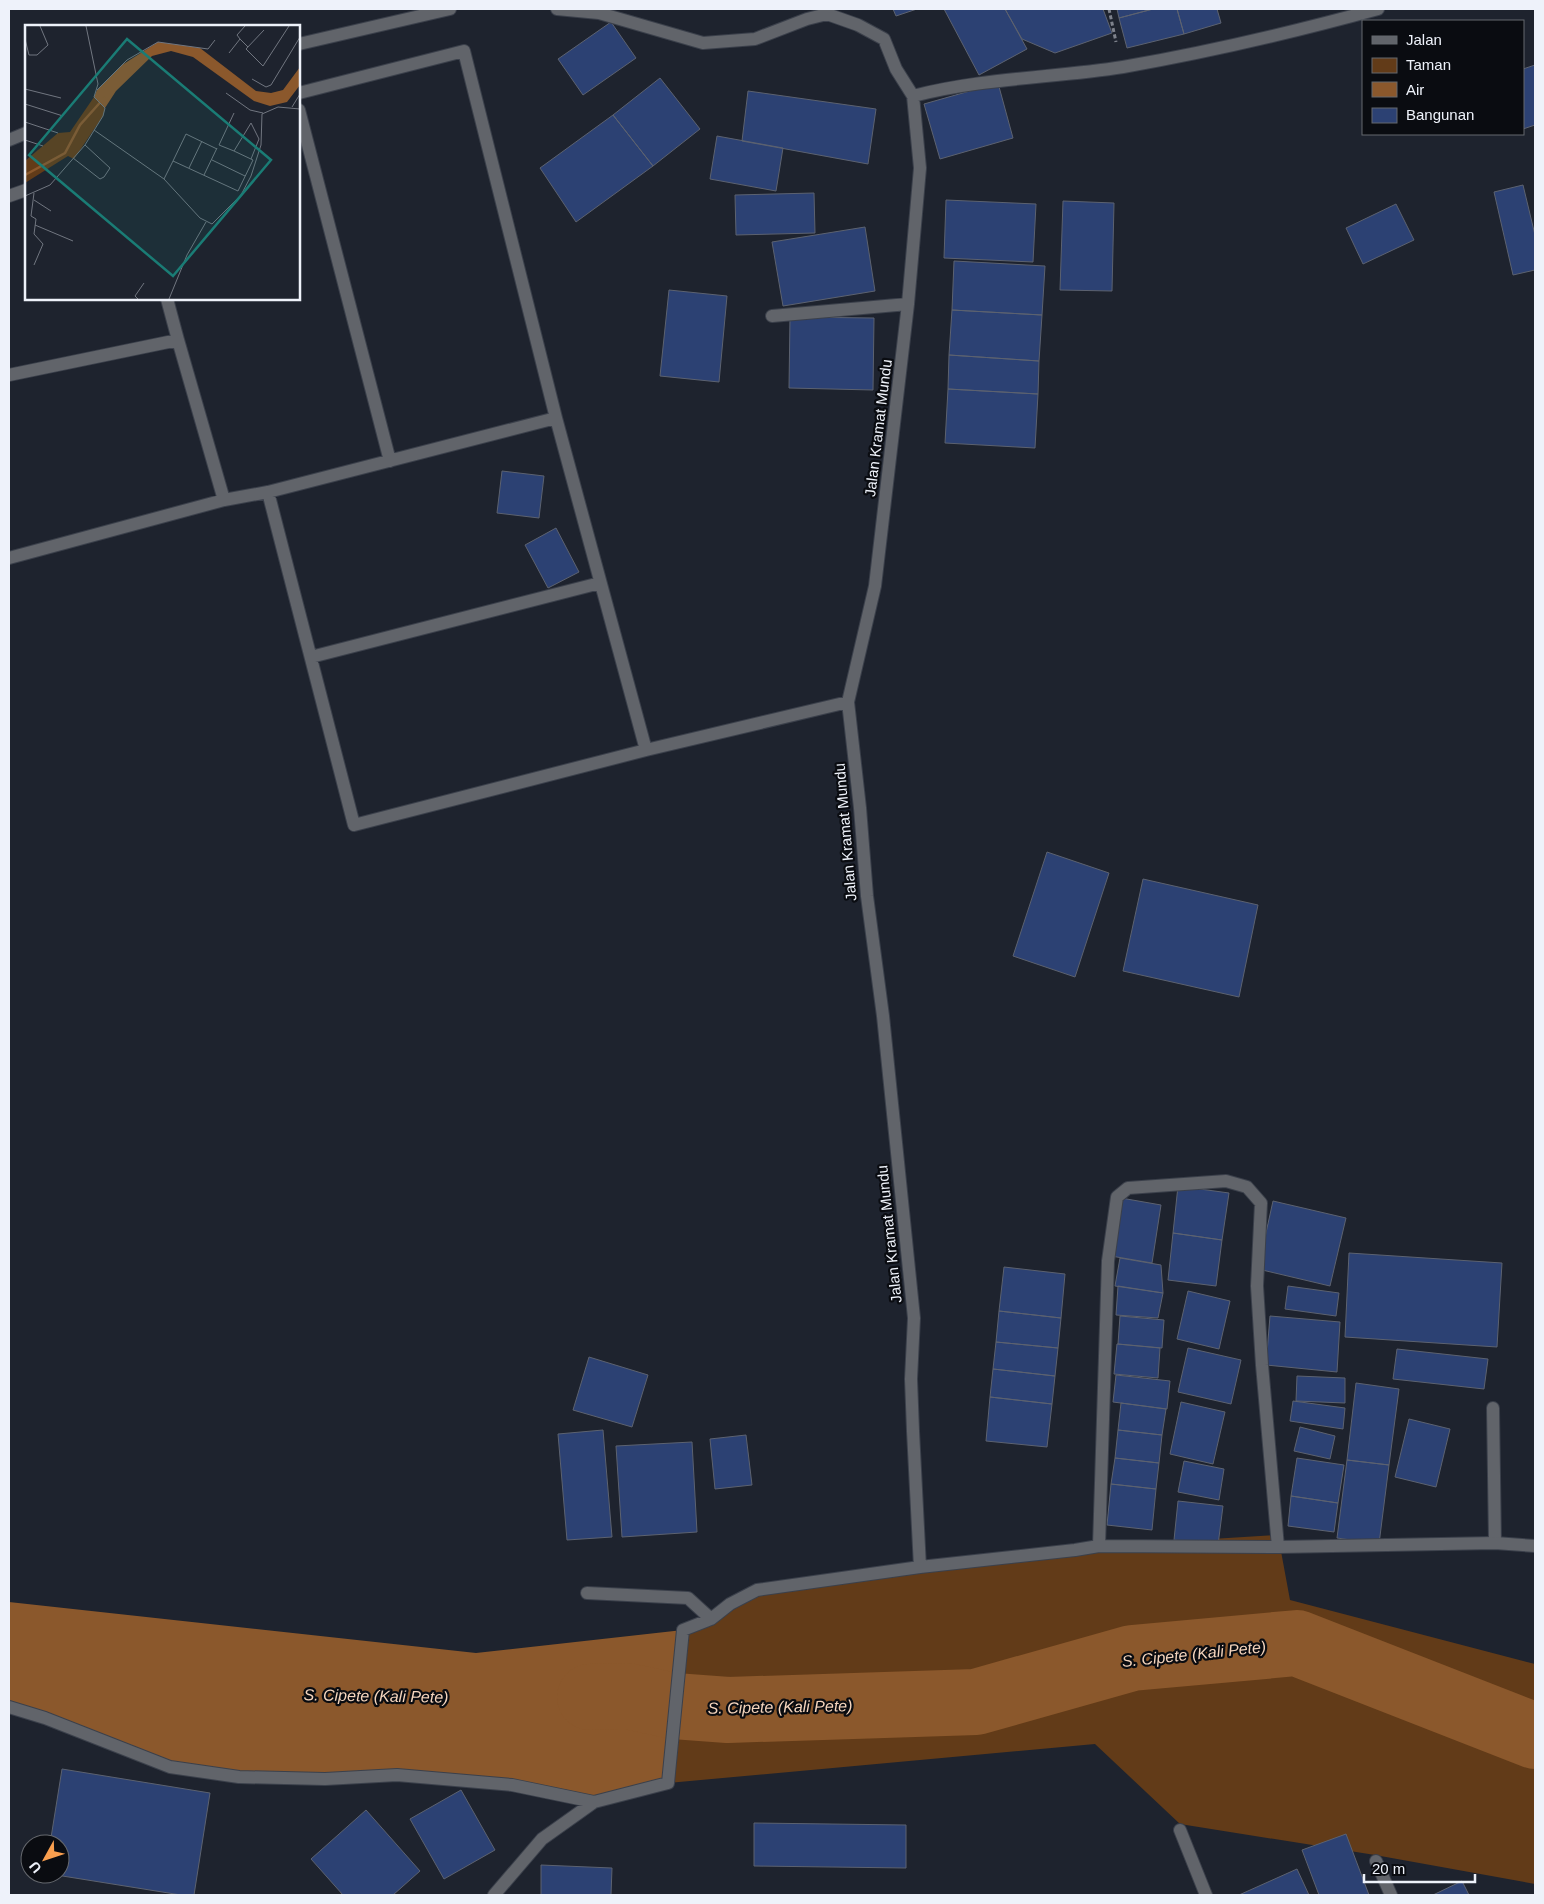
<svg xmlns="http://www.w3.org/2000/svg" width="1544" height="1904" font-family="Helvetica,sans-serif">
	<rect width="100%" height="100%" fill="#1e232e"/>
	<path fill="#623b18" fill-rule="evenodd" d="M1278,1535l12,65 245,64v220l-160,-29 -195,-31 -85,-80 -427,39 15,-153 74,-40 342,-44zM684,1706l126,1h1l-83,3z"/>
	<path fill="#8b582c" d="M9,1602l467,51 207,-23 -15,153 -74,19 -82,-17 -187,-6 -155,-12 -161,-60z"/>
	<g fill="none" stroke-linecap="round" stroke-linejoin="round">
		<path stroke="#8b582c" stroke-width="66" d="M590,1697l37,-1 47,10 54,4 248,-8 156,-44 165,-15 238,93"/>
	</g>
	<path fill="#2c4173" stroke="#5c6270" d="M893,9h24l-21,7z
		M944,9h61l22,40 -48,26z
		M1005,9h98l9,24 -57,20 -33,-14z
		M1117,9h36l-34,9z
		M1153,9h24l7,25 -57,14 -8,-30z
		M1177,9h40l4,14 -37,11z
		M611,22l25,36 -53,37 -25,-36z
		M1535,65v60l-12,4v-60z
		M660,78l40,51 -47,37 -40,-51z
		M998,83l15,55 -73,21 -16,-55z
		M748,91l128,18 -8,55 -126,-23z
		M613,115l40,51 -77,56 -36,-54z
		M717,136l66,12 -7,43 -66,-12z
		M1523,185l12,50v35l-22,5 -19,-83z
		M814,193l1,40 -79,2 -1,-40z
		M946,200l90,4 -3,58 -89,-4z
		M1063,201l51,2 -2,88 -52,-1z
		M1396,204l18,36 -51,24 -17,-36z
		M865,227l10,64 -92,15 -11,-64z
		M954,261l91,5 -3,49 -90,-5z
		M669,290l58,6 -8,86 -59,-6z
		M952,310l90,5 -3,46 -90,-6z
		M790,317l84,1 -1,72 -84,-2z
		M949,355l90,6 -1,33 -90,-5z
		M948,389l90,5 -3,54 -90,-5z
		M502,471l42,5 -5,42 -42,-5z
		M556,528l23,44 -31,16 -23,-43z
		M1047,852l62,21 -34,104 -62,-21z
		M1143,879l115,26 -19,92 -116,-26z
		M1178,1186l51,7 -7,47 -49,-7z
		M1121,1198l40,7 -9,58 -41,-7z
		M1273,1201l73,17 -16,68 -72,-17z
		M1173,1233l49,7 -6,46 -48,-6z
		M1349,1253l153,10 -5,84 -152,-10z
		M1120,1258l41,7 2,28 -48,-7z
		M1004,1267l61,7 -4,44 -62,-7z
		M1118,1286l45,7 -5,25 -42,-3z
		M1288,1286l51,7 -3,23 -51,-7z
		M1188,1291l42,10 -11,48 -42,-10z
		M999,1311l62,7 -3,30 -62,-6z
		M1120,1316l44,4 -2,28 -44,-4z
		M1270,1316l70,6 -3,50 -71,-7z
		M996,1342l62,6 -3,28 -62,-7z
		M1117,1344l43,4 -2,30 -44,-4z
		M1188,1348l53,12 -10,44 -53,-12z
		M1397,1349l91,10 -4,30 -91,-10z
		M589,1357l59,18 -16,52 -59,-17z
		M993,1369l62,7 -3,28 -62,-7z
		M1116,1375l54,6 -3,28 -54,-7z
		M1297,1376l48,2v25l-49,-2z
		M1356,1383l43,6 -10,76 -42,-5z
		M990,1397l62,7 -5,43 -61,-6z
		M1293,1401l52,7 -2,21 -53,-8z
		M1181,1402l44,10 -12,52 -43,-10z
		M1121,1403l45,6 -4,26 -44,-5z
		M1409,1419l41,10 -14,58 -41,-10z
		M1300,1427l35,9 -5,23 -36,-8z
		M603,1430l9,107 -45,3 -9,-106z
		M1118,1430l44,5 -3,28 -44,-5z
		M746,1435l6,50 -37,4 -5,-50z
		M692,1442l5,90 -75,5 -6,-91z
		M1115,1458l44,5 -3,26 -45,-5z
		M1297,1458l47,7 -6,38 -47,-7z
		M1347,1460l42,5 -10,79 -42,-6z
		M1184,1461l40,8 -5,31 -41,-8z
		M1111,1484l45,5 -4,41 -45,-5z
		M1291,1496l47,7 -4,29 -46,-6z
		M1178,1501l45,5 -5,39 -44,-5z
		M62,1769l148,24 -16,102h-13l-131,-21h10v-30h-10z
		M461,1790l34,60 -51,29 -34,-60z
		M366,1810l54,61 -27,24h-50l-32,-36z
		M754,1823l152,2v43l-152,-2z
		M1346,1834l23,61h-50l-17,-45z
		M541,1865l71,3 -1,27h-70z
		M1297,1869l12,26h-70z
		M1462,1881l7,14h-36z"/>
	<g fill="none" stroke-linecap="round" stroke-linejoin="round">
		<g stroke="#3b404b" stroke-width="14">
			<path id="lane" d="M1493,1408l2,135"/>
		</g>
		<g stroke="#3b404b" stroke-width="14">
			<path id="street" d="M557,9l42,4 104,30 52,-4 52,-20 20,-5 31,11 26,14 12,30 17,27 7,72 -12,136 -33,282 -27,116 12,106 7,88 16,120 31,302 -3,61 2,52 7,136
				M299,44l151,-35
				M299,93l165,-42 92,367 90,332 202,-48
				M913,96c69,-18 140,-18 210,-29 86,-15 171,-35 255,-58
				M299,110l91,351
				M9,140l17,-7
				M9,196l17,-6
				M167,299l11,41
				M772,316l136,-12
				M9,375l169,-35 46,160 -215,58
				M268,492l86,333 292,-75
				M224,500l44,-8 288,-74
				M311,657l289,-74
				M1099,1546l9,-285 9,-64 11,-9 98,-7 21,6 14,16 -4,83 5,79 16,182
				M587,1593l101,5 23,21
				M9,1707l36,11 125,49 69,10 86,2 72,-4 115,10 82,17
				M1180,1830l26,65
				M1376,1861l15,34
				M494,1895l48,-56 52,-37 74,-19 15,-153 28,-11 19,-15 27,-14 163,-23 155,-17 24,-4 179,1 217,-4 40,3"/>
		</g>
		<path stroke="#7e828c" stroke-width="3" stroke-dasharray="4 2.5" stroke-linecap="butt" d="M1109,9l7,33"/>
		<use href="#lane" stroke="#61646a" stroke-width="12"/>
		<use href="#street" stroke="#61646a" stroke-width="12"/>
	</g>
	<g text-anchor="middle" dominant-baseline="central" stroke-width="4.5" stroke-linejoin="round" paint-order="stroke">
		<g font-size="15" fill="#eef2fa" stroke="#0a0c11">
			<text transform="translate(878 428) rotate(-83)">Jalan Kramat Mundu</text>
			<text transform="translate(845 832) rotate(-95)">Jalan Kramat Mundu</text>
			<text transform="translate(889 1234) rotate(-96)">Jalan Kramat Mundu</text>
		</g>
		<g font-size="16" font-style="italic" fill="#f5d5bd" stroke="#0a0c11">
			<text transform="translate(1194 1654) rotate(-6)">S. Cipete (Kali Pete)</text>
			<text transform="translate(376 1696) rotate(1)">S. Cipete (Kali Pete)</text>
			<text transform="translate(780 1707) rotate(-1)">S. Cipete (Kali Pete)</text>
		</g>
	</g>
	<g transform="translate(25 25)">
		<rect width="275" height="275" fill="#1e232e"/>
		<path d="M69,72l11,11 -2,8 -29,43 -6,-3 -43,27v-22l33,-28 12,-1z" fill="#623b18"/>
		<path d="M133,17l42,6 56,43 15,2 12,-3 17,-23v18l-13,17 -17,4 -16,-5 -61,-44 -22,-6 -19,5 -36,35 -11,17 -11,-11 3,-7 25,-25z" fill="#8b582c"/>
		<path fill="none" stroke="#8b582c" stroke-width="2.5" d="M0,150l40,-22 15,-28 25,-28"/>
		<path fill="none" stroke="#717680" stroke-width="1" d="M239,5l-18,19 17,17 26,-40M0,14l4,16h8l11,-10 -8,-19M215,14l-3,-4 8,-9M204,28l11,-14 8,8M227,54l14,8 5,-2 29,-48M0,64l36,9M72,65l30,-30 31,-18 50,7 7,-9M201,68l24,17 13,3M0,79l38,12M267,82l8,-13M209,88l-15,32 15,6 17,-28 8,16 -8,20M0,97l33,11M69,105l70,49 36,39 12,6 29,-29 10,-19 10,-31 1,-31 16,-7 22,2M0,115l18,6M48,133l27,21 4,-2 6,-9 -25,-23M187,135l33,16M148,136l13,-27 31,15M164,143l13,-27M179,150l13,-27M139,154l9,-18 65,30 15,-31 -19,-9M0,171l25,-11 35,-40 18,-29 2,-8 -11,-11 4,-13 -12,-58M9,175l17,11M6,191l5,3 -2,15 9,10 -9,21M6,191l3,-23M10,200l38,16M113,274l-3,-3 9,-13M144,274l18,-44 19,-33"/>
		<path fill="#1a7c75" fill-opacity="0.15" stroke="#1a7c75" stroke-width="2.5" d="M102,14l144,121 -98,116 -144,-121z"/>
		<rect width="275" height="275" fill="none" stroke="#eef2fa" stroke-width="2.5"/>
	</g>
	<rect width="1544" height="1904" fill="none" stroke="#eef2fa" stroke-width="20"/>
	<rect x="1362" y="20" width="162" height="115" fill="#0a0c11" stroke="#65686e"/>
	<rect x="1372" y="36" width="25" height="8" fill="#61646a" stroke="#65686e"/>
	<text x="1406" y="45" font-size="15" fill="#eef2fa">Jalan</text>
	<rect x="1372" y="58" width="25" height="15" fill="#623b18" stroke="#65686e"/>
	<text x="1406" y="70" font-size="15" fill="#eef2fa">Taman</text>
	<rect x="1372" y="82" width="25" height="15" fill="#8b582c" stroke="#65686e"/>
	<text x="1406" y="95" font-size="15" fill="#eef2fa">Air</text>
	<rect x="1372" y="108" width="25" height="15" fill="#2c4173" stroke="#65686e"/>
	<text x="1406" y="120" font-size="15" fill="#eef2fa">Bangunan</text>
	<g transform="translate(45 1859) rotate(230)"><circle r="24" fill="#0a0c11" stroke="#65686e"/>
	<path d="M0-4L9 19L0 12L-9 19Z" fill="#fa9f4f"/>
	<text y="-8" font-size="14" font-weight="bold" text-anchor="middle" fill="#eef2fa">U</text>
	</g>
	<path d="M1364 1874v8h111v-8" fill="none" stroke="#eef2fa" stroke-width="2.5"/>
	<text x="1372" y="1874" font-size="15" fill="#eef2fa" stroke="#0a0c11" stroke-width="4" paint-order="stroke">20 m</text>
</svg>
